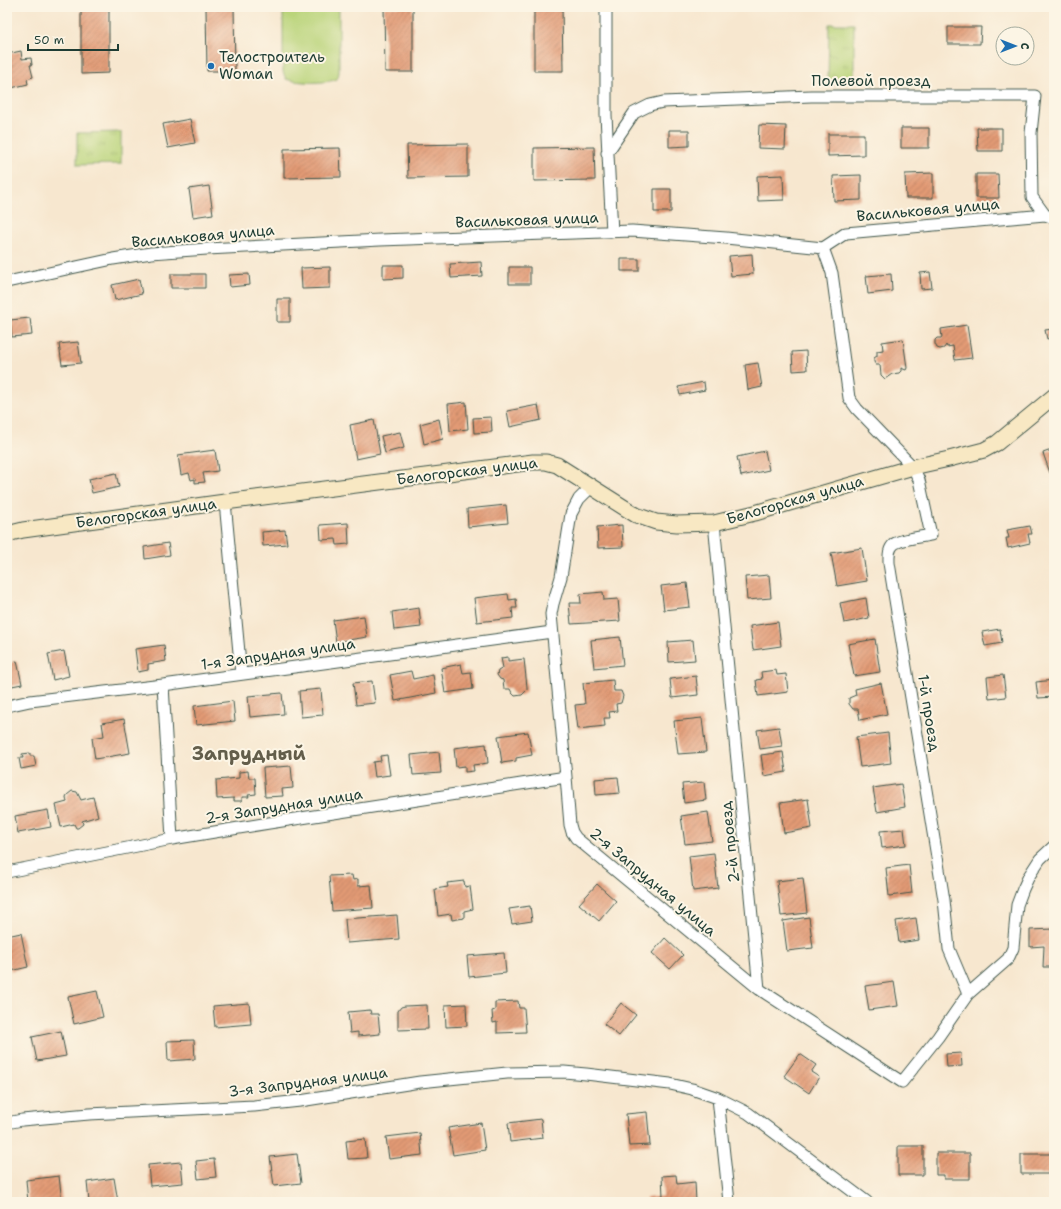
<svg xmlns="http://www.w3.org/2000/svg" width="1061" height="1209" font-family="'Shantell Sans',sans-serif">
	<defs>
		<pattern id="park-tufts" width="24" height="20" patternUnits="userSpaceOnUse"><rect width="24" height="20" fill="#bad47a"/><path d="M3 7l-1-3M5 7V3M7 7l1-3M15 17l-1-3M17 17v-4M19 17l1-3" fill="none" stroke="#9fb76a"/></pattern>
		<pattern id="building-hatch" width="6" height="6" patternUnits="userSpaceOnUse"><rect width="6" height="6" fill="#e29a75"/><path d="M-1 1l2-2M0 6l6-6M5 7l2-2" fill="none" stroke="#b77f61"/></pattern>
	</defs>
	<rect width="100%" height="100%" fill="#fcf5e5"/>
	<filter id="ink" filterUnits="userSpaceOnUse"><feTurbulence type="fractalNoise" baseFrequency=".025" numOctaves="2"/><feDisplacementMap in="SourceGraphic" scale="8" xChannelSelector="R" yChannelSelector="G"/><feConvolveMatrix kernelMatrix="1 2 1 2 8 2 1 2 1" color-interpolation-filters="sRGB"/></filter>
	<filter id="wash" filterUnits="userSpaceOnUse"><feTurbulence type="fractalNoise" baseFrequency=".012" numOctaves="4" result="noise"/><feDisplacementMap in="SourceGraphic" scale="16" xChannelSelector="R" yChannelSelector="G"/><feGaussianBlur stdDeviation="0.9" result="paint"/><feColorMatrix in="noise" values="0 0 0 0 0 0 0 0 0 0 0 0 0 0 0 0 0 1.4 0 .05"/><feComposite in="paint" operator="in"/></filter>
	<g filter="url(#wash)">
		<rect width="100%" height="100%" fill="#f7e7cf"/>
		<path fill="url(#park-tufts)" stroke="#6c8857" d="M829,24h25v59h-26z
			M121,132v32l-44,1v-32z"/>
		<path fill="#bad47a" stroke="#6c8857" d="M283,7h56v66l-2,6c-11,5 -39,4 -51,0l-3,-7z"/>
		<g id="blocks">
			<path fill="url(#building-hatch)" d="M81,7h28v66l-28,1z
				M206,7h28l1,64h-28z
				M384,7h29v65h-28z
				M534,7h28l1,64h-29z
				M948,27h33l-1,17h-32z
				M21,51l1,8 9,-1 1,7h-2l3,12 -6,2 1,5 -21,5v-35z
				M190,119l5,24 -27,5 -5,-24z
				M759,125l27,1 -1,23 -27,-1z
				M901,128h28v20h-28z
				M977,128h25v23h-24z
				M669,130h20v16l-20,1z
				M828,134h36v21l-36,1z
				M468,144v33l-60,1 -1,-33z
				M594,147l1,33 -61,1v-33z
				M340,148l1,29 -57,1v-29z
				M933,173v25h-27l-1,-24z
				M976,174h22l1,24h-23z
				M783,175l1,25 -26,1 -1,-25z
				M861,175v25l-27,1 -1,-25z
				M209,186l4,28 -20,3 -4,-28z
				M654,189h17v23h-17z
				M752,254l1,20 -22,2 -2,-20z
				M621,259h18v12h-18z
				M481,262l1,14 -31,2 -1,-14z
				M383,265h20v13l-20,1z
				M330,267v21l-28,1 -1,-21z
				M509,267h21v17h-21z
				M930,272l2,16 -11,1 -1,-16z
				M171,274h34v14h-34z
				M249,274l1,11 -20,2 -1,-12z
				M891,274l1,17 -24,3 -2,-18z
				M139,279l3,15 -27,6 -3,-15z
				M277,299h13v23h-13z
				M30,318l2,17 -20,2 -2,-17z
				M967,325l5,33 -17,2 -2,-14 -6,1 -1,-2 -2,3 -4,1 -3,-1 -2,-4v-4l2,-2h5l-1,-9z
				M1054,329v8l-7,2 -2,-9z
				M903,339l4,29 -1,2 -5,-2v3l-2,2 -7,1 -7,5 -4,-4 -1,-10h-4l-2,-3v-4l3,-2v-5l6,-1 -1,-8z
				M78,342l3,21 -19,2 -3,-21z
				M806,351l1,19 -14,1 -1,-19z
				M758,363l4,24 -14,3 -3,-25z
				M704,382l1,8 -25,5 -2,-8z
				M466,402l2,27 -18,2 -2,-27z
				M538,405l3,15 -31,7 -3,-16z
				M491,417l1,15 -18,1 -1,-15z
				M439,419l4,20 -19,5 -4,-20z
				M374,420l6,34 -24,5 -6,-34z
				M400,432l4,16 -19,5 -4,-17z
				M1054,449v23l-4,1 -7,-20z
				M215,450l3,21 -15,2 2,9 -10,1v-4l-4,1 -2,-7 -8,2 -3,-20z
				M765,451l4,19 -28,6 -4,-19z
				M116,473l3,14 -27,6 -3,-14z
				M506,505l2,18 -40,4 -1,-18z
				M348,523l1,21 -12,1 -1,-6 -15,1 -1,-15z
				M622,525l1,22 -25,1 -1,-21z
				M1030,526l2,8h-4l2,9 -22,5 -2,-10h3l-2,-8z
				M285,530l2,14 -24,2 -1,-14z
				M168,543l2,12 -25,4 -1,-12z
				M862,548l5,33 -30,5 -6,-33z
				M769,575l2,23 -24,2 -2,-23z
				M687,583l3,24 -26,3 -3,-24z
				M603,592l1,8 14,-1 2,22 -49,3 -2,-21h12l-1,-9z
				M508,594l1,6 7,-1 1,9h-5l1,10 -36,4 -3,-24z
				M866,598l3,20 -25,5 -4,-20z
				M419,608l2,19 -27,3 -2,-18z
				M364,616l3,21 -31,5 -3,-22z
				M778,622l3,24 -28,4 -3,-24z
				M1000,629l2,14 -17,3 -3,-14z
				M620,637l3,28 -29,3 -3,-28z
				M875,639l5,33 -26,4 -6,-32z
				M693,640l2,20 -26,2 -1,-20z
				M164,645l2,16 -18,3v6l-10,2 -3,-23z
				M64,651l5,25 -16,4 -5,-26z
				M508,657v4l16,-2 3,28v3l-5,5 -7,1 -3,-3 -2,-4h-6l-1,-9 -3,-1 -3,-4 1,-4 5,-3 -2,-10z
				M17,661l5,23 -15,3v-24z
				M461,664l2,9 8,-1 2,17 -28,4 -4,-25z
				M776,670l1,5 9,-1 2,18 -30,4 -2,-16 6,-1 -1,-7z
				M411,671l2,8 20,-4 3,18 -41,8 -5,-26z
				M1003,675l3,22 -17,2 -2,-22z
				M696,676l2,19 -26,3 -2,-19z
				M613,680l1,11h7l2,5 -2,7 -5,1 1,7 -8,1 1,6h-6l1,8 -27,3 -3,-24 10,-1 -2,-21z
				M1054,680v17l-16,1 -2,-16z
				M372,681l3,22 -19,2 -3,-22z
				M881,683l6,31 -27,6 -2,-11h-5l-4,-5v-6l7,-3 -1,-6z
				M321,689l2,26 -22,2 -2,-26z
				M282,693l2,21 -34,3 -2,-21z
				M233,701l2,20 -39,4 -2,-19z
				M702,718l4,34 -28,2 -4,-33z
				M124,719l6,34 -35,6 -3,-21 12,-2 -2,-13z
				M779,727l3,19 -22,3 -3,-19z
				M528,732l4,23 -16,3v3l-14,2 -4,-27z
				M888,733l3,30 -31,4 -4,-30z
				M486,744l2,19 -15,2 1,6 -9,1v-6l-9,1 -2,-19z
				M439,752l2,21 -28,2 -2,-20z
				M783,752l3,20 -22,4 -3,-21z
				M30,753v3h4l2,10 -15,3 -2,-11h4l-1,-4z
				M387,755l3,20 -15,2 -2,-15 8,-1 -1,-5z
				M291,766l2,22 -11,1 1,7 -18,1 -2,-29z
				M248,771l1,7h6l1,16 -8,1 1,2h-7v4h-8v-3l-17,1 -1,-19 23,-2v-6z
				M618,777l2,16 -24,2 -1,-16z
				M704,782l2,18 -22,3 -2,-19z
				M901,784l4,23 -28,5 -4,-24z
				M72,791l5,1 4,8 12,-3 5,19 -16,5 1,3 -5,4h-2l-2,-4 -13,3 -5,-22 11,-3 -1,-5 1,-2z
				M808,799l4,29 -28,5 -4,-30z
				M48,810l3,17 -33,6 -3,-17z
				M708,812l4,29 -27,3 -4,-28z
				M904,829l2,16 -24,3 -2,-17z
				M714,853l4,35 -25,3 -4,-35z
				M909,865l3,28 -23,3 -3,-28z
				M352,875l1,5 5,-1v7l13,-1 2,23 -41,3 -3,-35z
				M803,878l4,35 -26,3 -4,-35z
				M464,881l1,6 5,-1 3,23 -9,2v7l-12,2 -1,-6 -13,2 -3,-27 13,-2 -1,-4z
				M597,884l19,17 -17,20 -20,-17z
				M530,906l2,15 -20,3 -3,-15z
				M397,915l2,24 -52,4 -2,-24z
				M809,917l4,31 -26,3 -4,-30z
				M916,918l3,22 -20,3 -3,-22z
				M1054,929v38h-11l1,-21 -14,1v-17z
				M21,933l7,34 -17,4 -4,-16v-19z
				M665,938l18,17 -13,14 -18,-16z
				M504,953l2,20 -37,4 -2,-21z
				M894,982l4,24 -29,4 -4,-24z
				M97,991l6,26 -29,7 -6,-27z
				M518,1001l1,7h5l2,24 -29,1v-11l-4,1 -1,-12 3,-1v-8z
				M249,1003l2,21 -36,3 -2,-21z
				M621,1003l15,12 -17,21 -15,-12z
				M466,1004l1,22 -21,1 -1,-22z
				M427,1005l1,24 -30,1v-19l3,-4 4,-1z
				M370,1010l1,4h7l2,20 -22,2v-4l-8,1 -2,-21z
				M61,1031l5,25 -29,5 -5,-24z
				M194,1040l1,19 -27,2 -1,-20z
				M961,1053l1,13 -15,1 -1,-13z
				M800,1054l16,11 -5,7 8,5 -10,16 -25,-17z
				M647,1112l3,33 -21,1 -3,-32z
				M541,1119l2,19 -33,4 -2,-19z
				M481,1123l4,27 -32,5 -5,-27z
				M420,1133l2,22 -33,4 -3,-22z
				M365,1139l2,19 -19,1 -2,-18z
				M898,1146h25v29h-25z
				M936,1153h34v26h-26v-4h-8z
				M297,1154l4,29 -27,3 -4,-29z
				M1021,1154h31v20h-31z
				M214,1159l2,18 -18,2 -2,-18z
				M181,1162l2,21 -33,3 -2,-21z
				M676,1175l1,9 18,-2 1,20h-50v-4l17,-2 -1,-20z
				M59,1176l3,26h-34l-2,-22z
				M114,1178l4,24h-29l-2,-20z"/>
		</g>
	</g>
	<g filter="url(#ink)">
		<use href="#blocks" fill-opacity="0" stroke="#3f564b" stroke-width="1"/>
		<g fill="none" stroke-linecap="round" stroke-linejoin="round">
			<g stroke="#3f564b" stroke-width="13">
				<path id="street" d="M606,7v108l6,117
					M607,153l27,-40 16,-8 13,-3 148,-6h224l-4,37 1,64 13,18
					M823,248l9,25 17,125 8,11 56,58 6,13 12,55c-9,2 -30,4 -37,9 -6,5 -5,12 -5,19l55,337 5,49 19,45
					M7,282l106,-23 38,-6 56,-4 173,-9 252,-9 94,7 97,10 23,-15 199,-18 9,3
					M225,502l16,172
					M714,523l45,466 143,93 36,-45 30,-43 40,-35 5,-11 4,-43 6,-16 6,-13 11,-17 14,-13
					M163,685l9,154
					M7,706l23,-5 133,-16 389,-53
					M566,777l4,48 2,7 4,6 183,151
					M7,872l165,-33 97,-16 297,-46 -15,-163 2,-10 8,-27 10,-63 8,-15 12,-12
					M718,1098l11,104
					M7,1123l15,-3 67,-6 165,-8 46,-5 120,-19 87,-9 57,-1 22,2 84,10 22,5 26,9 30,15 119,89"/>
			</g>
			<g stroke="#3f564b" stroke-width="17">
				<path id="secondary" d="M7,534l16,-4 202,-28 308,-40h13l11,3 79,50 20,7 21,2 37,-1 41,-10 158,-46 36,-8 35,-9 13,-7 57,-47"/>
			</g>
			<use href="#street" stroke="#fff" stroke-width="11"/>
			<use href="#secondary" stroke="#f8e8c3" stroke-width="15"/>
		</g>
	</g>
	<circle fill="#1f6fb2" stroke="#fcf5e5" stroke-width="1.5" cx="211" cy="66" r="4"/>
	<g text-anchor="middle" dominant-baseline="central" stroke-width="4" stroke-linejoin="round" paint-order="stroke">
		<g font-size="15" fill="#1f3d34" stroke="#fcf5e5" text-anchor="start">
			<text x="219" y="57">Телостроитель<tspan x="219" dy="17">Woman</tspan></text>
		</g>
		<g font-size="15" fill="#1f3d34" stroke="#fcf5e5">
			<text x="871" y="81">Полевой проезд</text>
			<text transform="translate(928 210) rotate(-5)">Васильковая улица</text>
			<text transform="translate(527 220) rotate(-2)">Васильковая улица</text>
			<text transform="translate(203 236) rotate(-5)">Васильковая улица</text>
			<text transform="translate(467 471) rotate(-7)">Белогорская улица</text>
			<text transform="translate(795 500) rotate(-16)">Белогорская улица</text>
			<text transform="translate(146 513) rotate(-8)">Белогорская улица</text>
			<text transform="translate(278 654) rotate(-8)">1-я Запрудная улица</text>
			<text transform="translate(929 713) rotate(81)">1-й проезд</text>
			<text transform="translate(284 806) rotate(-9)">2-я Запрудная улица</text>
			<text transform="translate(730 842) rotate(-96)">2-й проезд</text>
			<text transform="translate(653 882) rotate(40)">2-я Запрудная улица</text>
			<text transform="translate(308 1082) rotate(-7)">3-я Запрудная улица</text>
		</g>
		<g font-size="19" font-weight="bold" fill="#635e4b" stroke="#fcf5e5">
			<text x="249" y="753">Запрудный</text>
		</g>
	</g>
	<rect width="1061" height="1209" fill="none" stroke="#fcf5e5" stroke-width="24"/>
	<g transform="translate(1015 46) rotate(90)"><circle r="19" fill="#fcf5e5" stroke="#a4ab9e"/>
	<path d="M0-3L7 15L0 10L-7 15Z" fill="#1f6fb2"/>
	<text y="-6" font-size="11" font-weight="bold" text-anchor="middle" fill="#1f3d34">С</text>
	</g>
	<path d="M28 44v6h90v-6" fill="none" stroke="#1f3d34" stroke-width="2"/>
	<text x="34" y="44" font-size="12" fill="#1f3d34" stroke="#fcf5e5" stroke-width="3" paint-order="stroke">50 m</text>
</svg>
